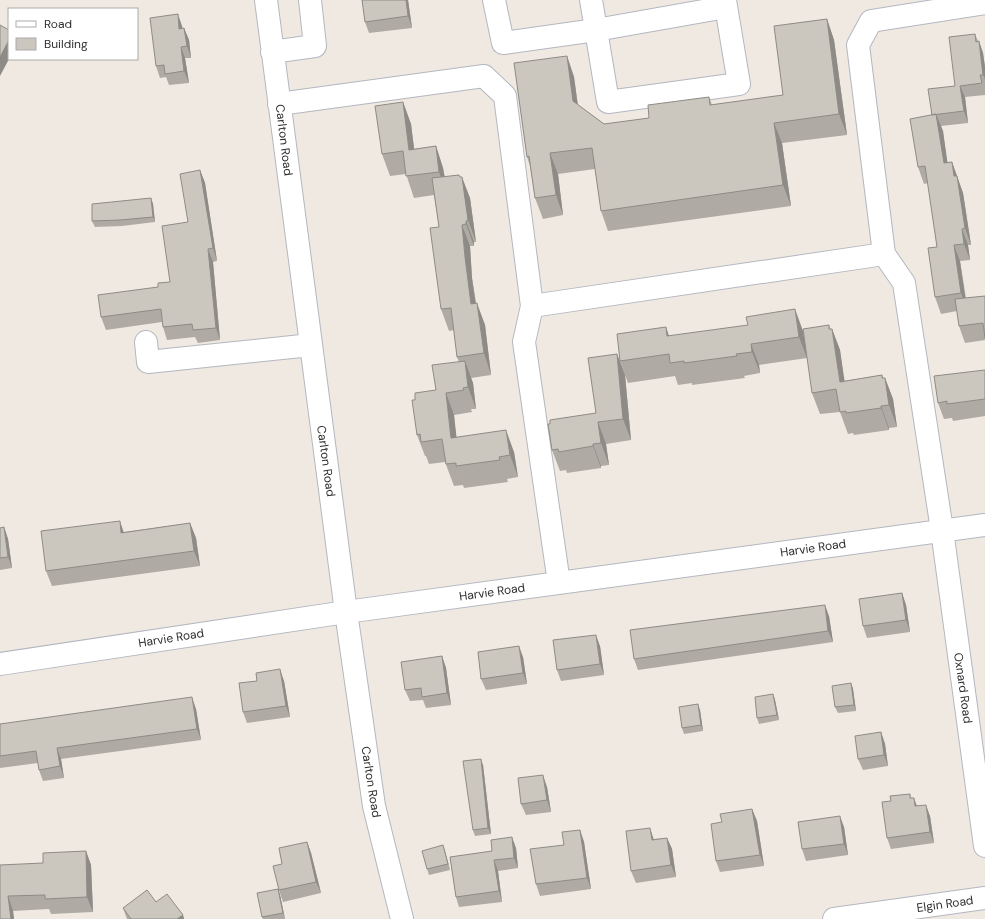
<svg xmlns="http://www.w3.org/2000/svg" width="985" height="919" font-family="'DM Sans',sans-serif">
	<rect width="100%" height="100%" fill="#efe9e1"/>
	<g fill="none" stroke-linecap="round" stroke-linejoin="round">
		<g stroke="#b4b7c1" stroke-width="24">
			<path id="minor" d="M266,0l80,612 28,194 28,113
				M494,0l9,43 93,-13 130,-23
				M591,0l17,102 131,-18 -14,-84
				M985,3l-114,18 -13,24 26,209 20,29 38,247 43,316
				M272,52l43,-6 -5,-46
				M279,104l205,-28 21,20 27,210 -8,36 35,241
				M532,306l352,-52
				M146,342l2,20 163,-17
				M0,664l346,-52 639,-87
				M834,919l151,-21"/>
		</g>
		<use href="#minor" stroke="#fff" stroke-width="22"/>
	</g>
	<path fill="#afaba4" d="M362,0h46l4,28 -43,5 -4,-11z
		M827,19l7,21 13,95 -65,8 9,63 -183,25 -7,-20 -6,-42 -37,5 5,41 -20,4 -8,-21 -5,-32 -3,-9 40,-101 7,21 4,28 26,19 45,-6 60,-21 3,8 71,-10z
		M182,26v2h2l5,12 2,18h-6l4,25 -20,2 -3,-8 -6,1 -4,-12z
		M975,34l3,7h1l4,12 2,14v28l-20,2 3,26 -27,3 2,5 4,32 5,-1 11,31 8,52h-3l2,15 -10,1 6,37 19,-2v44l-20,3 -6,-17 -2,-15 -16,3 -6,-17 2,-50 -9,-64 -4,1 -6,-17 13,-52 24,-29z
		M403,102l8,22 3,25 22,-3 7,22 2,9 14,-2 11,23 6,44h-2v4h-4l2,32 4,25 9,22 6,50 -20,3 2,5 3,26h-5l1,3 -18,3 2,22 58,15 4,25 -11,2 1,3 -44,6 -1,-3 -9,1 -9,-24 -16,2 -3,-8h-1l-8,-21 -2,-35 21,-10 23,-28 -2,-5 -3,-27 -5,1 -8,-22 -2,-82 -5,-32 -20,3 -8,-24 -16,2 -8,-22z
		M200,170l5,13 12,78 -4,1 7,78 -22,3 -3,-6 -28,3 -4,-13 -1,-5 -56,8 -5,-13 69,-35 18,-60z
		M151,198l2,6 2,18 -33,4 -27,1 -3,-6z
		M829,325l1,4h2l8,21 4,31 38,-6 1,3h2l8,21 4,28 -8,1v2l-35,5 -1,-2 -5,1 -8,-22 -20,2 -8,-21z
		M666,327l3,9 134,-5 4,27 -48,7 1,8 -16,3 1,2 -53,7v-2l-14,2 -3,-9 -47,7 -8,-22z
		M617,354l8,21 6,65 -25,4 3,21 -8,1v2l-34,5 -1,-3 -6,1 -8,-21 44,-37z
		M985,370v46l-32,5 -1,-3 -8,1 -6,-16z
		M190,523l6,15 4,28 -148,20 -6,-15 78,-39z
		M4,527l4,12 4,29 -12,2v-42z
		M902,593l4,12 4,27 -43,6 -4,-12z
		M829,616l4,26 -195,28 -4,-11z
		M600,646l4,29 -43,6 -4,-11z
		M442,656l4,12 5,37 -25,3 -3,-8 -13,1 -5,-11z
		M523,657l4,27 -41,6 -5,-11z
		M257,681h27l6,36 -43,6 -4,-11z
		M851,683l2,6 3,22 -18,2 -3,-6z
		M773,694l2,6 4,20 -20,4 -2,-6z
		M196,709l5,31 -140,19 3,19 -21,3 -4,-11 -1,-7 -38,5v-44z
		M700,710l3,21 -19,3 -2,-6z
		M881,732l4,12 3,22 -25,4 -5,-11z
		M483,765l8,69 -16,2 -2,-6z
		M547,787l4,25 -25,3 -5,-11z
		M910,794l1,4 6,8 13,10 4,27 -43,6 -4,-11 4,-37z
		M752,809l5,12 7,45 -44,6 -4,-11z
		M844,827l4,28 -42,6 -4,-12z
		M580,830l4,12 7,47 -51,7 -4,-12 28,-39z
		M667,838l5,11 4,28 -40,6 -5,-12 23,-32z
		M307,842l4,11 10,40 -38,9 -4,-12 3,-26z
		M443,845l7,25 -21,5 -2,-6z
		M516,848l2,20 -20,3 4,31 -43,5 -3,-10 -6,-40z
		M86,851l5,14 2,47 -42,2 -2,-5 -36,2 1,8h-14l1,-50 42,-6z
		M278,889l2,6 5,24h-22l-1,-2z
		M156,902l27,13 1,4h-57l-4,-11z"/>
	<path fill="#8e8b86" d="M406,0h2l4,28 -4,-12z
		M178,14l4,12 2,14 -5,-11z
		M827,19l7,21 13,95 -8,-21z
		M184,28l5,12 2,18 -4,-12z
		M9,40v19l-9,17v-19z
		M979,41l4,12 2,14v12l-2,-4z
		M181,47l4,11 4,25 -5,-12z
		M567,56l7,21 6,45 -7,-21z
		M960,86l5,11 3,26 -4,-12z
		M403,102l8,22 6,48 -8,-22z
		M936,114l7,17 7,49 -6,-17z
		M774,123l8,20 9,63 -8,-21z
		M436,146l7,22 4,25 -8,-21z
		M550,153l8,21 5,41 -7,-20z
		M952,162l11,31 8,52 -6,-17 -11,-52z
		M200,170l5,13 12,78 -4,-13z
		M459,175l4,11 -1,-9 8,21 6,44 -8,-22z
		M151,198l2,6 2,18 -2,-5z
		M466,221l8,21v4l-8,-22z
		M462,225l8,21 2,32 7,48 -8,-22 -6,-47z
		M962,229l6,16 2,15 -6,-16z
		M954,245l6,16 7,49 -6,-17z
		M208,249l5,13 7,78 -4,-12z
		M477,303l8,22 6,50 -7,-22z
		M795,309l8,22 4,27 -8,-21z
		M829,325l4,13 -1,-9 8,21 8,54 -8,-22z
		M666,327l7,22 -6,-13z
		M751,344l8,21 1,8 -8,-21z
		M617,354l8,21 6,65 -8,-21z
		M465,361l8,22 3,26 -8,-22z
		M882,375l4,11 -1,-8 8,21 4,28 -8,-22z
		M446,393l8,22 5,44 -8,-21z
		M881,406l8,22v2l-8,-22z
		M598,422l8,22 3,21 -8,-22z
		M506,430l8,22 4,25 -8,-22z
		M593,444l8,22v2l-8,-22z
		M120,521l5,15 -4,-3z
		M190,523l6,15 4,28 -6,-15z
		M4,527l4,12 4,29 -4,-11z
		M902,593l4,12 4,27 -4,-12z
		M825,605l4,11 4,26 -5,-11z
		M596,635l4,11 4,29 -4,-11z
		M519,646l4,11 4,27 -4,-11z
		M442,656l4,12 5,37 -4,-12z
		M280,669l4,12 6,36 -4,-11z
		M851,683l2,6 3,22 -2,-6z
		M773,694l2,6 4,20 -2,-5z
		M192,697l4,12 5,31 -4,-11z
		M698,704l2,6 3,21 -2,-6z
		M881,732l4,12 3,22 -4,-11z
		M57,748l4,11 3,19 -4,-12z
		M481,759l2,6 8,69 -3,-6z
		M543,775l4,12 4,25 -4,-12z
		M914,798l4,11 -3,-3z
		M926,805l4,11 4,27 -4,-11z
		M752,809l5,12 7,45 -4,-11z
		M840,816l4,11 4,28 -4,-11z
		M650,828l4,12h-2z
		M580,830l4,12 7,47 -4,-11z
		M512,837l4,11 2,20 -4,-10z
		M667,838l5,11 4,28 -5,-12z
		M307,842l4,11 10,40 -5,-11z
		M443,845l2,6 5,19 -2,-6z
		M86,851l5,14 2,47 -6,-15z
		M494,860l4,11 4,31 -3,-11z
		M278,889l2,6 5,24 -2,-6z
		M8,896l5,15 1,8h-3z
		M183,915l1,4h-7z"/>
	<path fill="#cbc7bf" stroke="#8e8b86" d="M362,0h44l2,16 -43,6z
		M178,14l1,15 5,-1 3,18 -6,1 3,24 -19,3 -1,-9 -8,1 -6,-48z
		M827,19l12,95 -65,9 9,62 -182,26 -9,-63 -42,5 6,42 -21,3 -6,-42 -2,1 -13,-94 53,-7 6,45 31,23 45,-6 -1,-13 61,-8 1,8 73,-10 -9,-69z
		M0,25l9,5v10l-9,17z
		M975,34l1,8 3,-1 4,34h-3l2,8 -22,3 4,25 -32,4 -4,-26 27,-3 -6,-49z
		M403,102l6,48 27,-4 3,26 -33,4 -3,-25 -21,3 -7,-48z
		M936,114l8,49 8,-1 2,14h3l8,52 -3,1 2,15 -10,1 7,48 -26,4 -7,-49 9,-1 -12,-81 -7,1 -8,-48z
		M200,170l13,78 -5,1 8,79 -23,2 -1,-6 -29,3 -2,-18 -60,8 -3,-22 60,-8v-4l12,-1 -8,-56 26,-4 -8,-48z
		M459,175l1,2h2l6,43 -2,1v3l-4,1 3,32 6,47 6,-1 7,50 -27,4 -6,-49 -10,1 -11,-81 9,-1 -7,-49z
		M151,198l2,19 -33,3 -28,1v-17z
		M985,296v42l-2,-15 -24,3 -4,-27z
		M795,309l4,28 -48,7 1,8 -16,2 1,2 -53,7v-2l-14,2 -1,-9 -49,7 -3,-27 49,-7 1,9 81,-11 -2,-8z
		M829,325v4h3l8,53 42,-7v3h3l4,27 -8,1v2l-35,5v-2l-6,1 -4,-23 -24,4 -9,-64z
		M617,354l6,65 -25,3 3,21 -8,1v2l-34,6 -1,-3 -6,1 -4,-26h2v-4l46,-7 -8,-55z
		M465,361l3,26 -5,1 1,2 -18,3 5,45 55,-8 4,25 -11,2 1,3 -44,6v-3l-10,1 -4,-25 -21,3 -1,-8 -3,1 -5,-35h3v-7l21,-3 -4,-25z
		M985,370v29l-38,5v-3l-9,2 -4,-27z
		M120,521l1,12 69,-10 4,28 -148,20 -5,-40z
		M4,527l4,30 -8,1v-30z
		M902,593l4,27 -43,6 -4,-27z
		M825,605l3,26 -194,28 -4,-29z
		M596,635l4,29 -43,6 -4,-30z
		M519,646l4,27 -42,6 -3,-27z
		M442,656l5,37 -25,4 -1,-9 -16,2 -4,-28z
		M280,669l6,37 -43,6 -4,-29 18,-2 -1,-8z
		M851,683l3,22 -19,2 -3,-21z
		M773,694l4,21 -20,3 -2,-21z
		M192,697l5,32 -140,19 3,18 -21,4 -3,-19 -36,5v-32z
		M698,704l3,21 -19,3 -3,-21z
		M881,732l3,23 -26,4 -3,-23z
		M481,759l7,69 -15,2 -10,-69z
		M543,775l4,25 -26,4 -3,-26z
		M910,794v4h4l1,8 11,-1 4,27 -43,6 -5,-36 9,-1 -1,-5z
		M752,809l8,46 -44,6 -5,-37 11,-2 -2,-8z
		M840,816l4,28 -42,5 -4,-27z
		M650,828l2,12 15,-2 4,27 -40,6 -5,-40z
		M580,830l7,48 -51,6 -6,-35 34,-4 -2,-13z
		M512,837l2,21 -20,2 5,31 -43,6 -6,-40 42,-6 -1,-11z
		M307,842l9,40 -37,8 -6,-24 9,-2 -3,-16z
		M443,845l5,19 -21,5 -5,-18z
		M86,851l1,46 -42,2v-4l-37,1 3,23h-11v-54l43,-2v-10z
		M278,889l5,24 -21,4 -5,-24z
		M147,890l9,12 11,-8 16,21 -6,4h-46l-8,-11z"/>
	<g text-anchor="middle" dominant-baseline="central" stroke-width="3.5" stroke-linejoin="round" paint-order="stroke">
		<g font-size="12" fill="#2e2e2e" stroke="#fff">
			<text transform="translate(284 140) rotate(83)">Carlton Road</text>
			<text transform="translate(326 461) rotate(82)">Carlton Road</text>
			<text transform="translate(813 548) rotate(-8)">Harvie Road</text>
			<text transform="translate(492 592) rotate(-8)">Harvie Road</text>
			<text transform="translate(171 638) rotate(-9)">Harvie Road</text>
			<text transform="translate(963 688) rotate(82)">Oxnard Road</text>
			<text transform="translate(371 782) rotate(81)">Carlton Road</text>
			<text transform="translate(945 904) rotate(-8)">Elgin Road</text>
		</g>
	</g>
	<rect x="8" y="8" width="130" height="52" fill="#ffffff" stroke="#ababab"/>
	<rect x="16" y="21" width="20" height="6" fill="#ffffff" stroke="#ababab"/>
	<text x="44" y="28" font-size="12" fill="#2e2e2e">Road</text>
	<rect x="16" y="38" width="20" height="12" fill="#cbc7bf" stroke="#ababab"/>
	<text x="44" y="48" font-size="12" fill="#2e2e2e">Building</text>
</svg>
